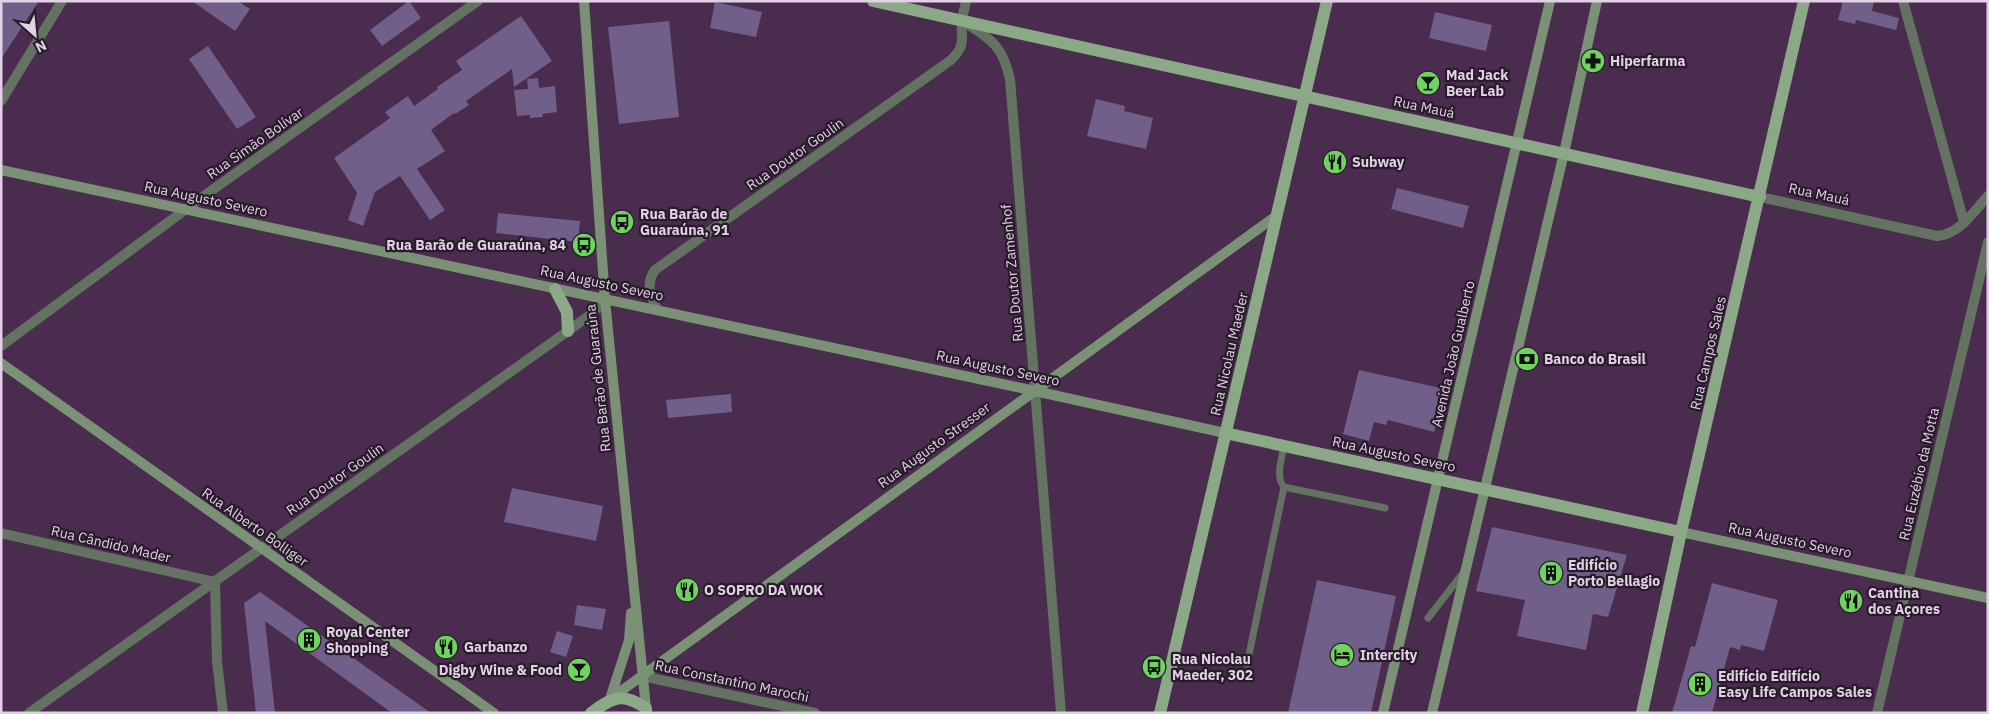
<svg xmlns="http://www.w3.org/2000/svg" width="1989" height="714" font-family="'IBM Plex Sans',sans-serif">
	<rect width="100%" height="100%" fill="#492c4e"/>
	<path fill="#6f5f89" d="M1,1h38l-38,58z
		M192,1h46l12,8 -15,22z
		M409,1l12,17 -39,28 -12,-16z
		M1843,1h31l-2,10 27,7 -3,12 -40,-10 -1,4 -17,-4z
		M715,2l47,10 -6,25 -46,-9z
		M1435,12l57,13 -6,26 -57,-13z
		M521,16l31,45 -38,26 -2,-18 -46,32 3,4 -14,9 -1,-1 -23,17 14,21 -28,18 28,41 -15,10 -30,-44 -25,16 -12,34 -15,-6 9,-27 -23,-35 56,-40 -5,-6 23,-16 6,10 24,-17 -1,-2 25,-17 -6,-9z
		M669,21l10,96 -60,7 -11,-97z
		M208,46l48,71 -19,12 -48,-70z
		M538,78l1,10 16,-2 2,26 -15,2 1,3 -13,1v-3l-13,1 -3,-26 14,-1 -1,-10z
		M1096,99l29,7 -1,5 29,7 -7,31 -59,-13z
		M1397,188l72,18 -6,22 -72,-19z
		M498,213l82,8 -2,21 -82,-9z
		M1359,370l86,19 -11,43 -46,-12 -2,5 -12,-3 -5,19 -26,-7z
		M731,394l1,18 -64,6 -2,-18z
		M512,488l91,18 -7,35 -92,-19z
		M1492,527l135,28 -19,62 -15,-3 -7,36 -69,-14 8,-36 -49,-9z
		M1317,580l79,16 -25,117h-83z
		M1712,583l66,17 -14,51 -23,-6 -1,5 -10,-3 -18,66h-40l19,-67 4,1z
		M260,592l171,121h-39l-127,-92 10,92h-19l-12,-110z
		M577,605l29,4 -4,21 -28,-5z
		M557,631l16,5 -7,21 -16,-5z"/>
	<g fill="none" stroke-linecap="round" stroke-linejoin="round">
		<path stroke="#637261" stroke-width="7" d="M1284,446c-2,12 -9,31 0,41l101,21
			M1428,618l35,-45
			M1247,664l37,-177"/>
		<path stroke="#637261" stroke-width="10" d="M1903,1l61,221
			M967,24c26,16 36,24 43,55l51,634
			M1,101l61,-100
			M1760,197l177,39c23,-2 36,-24 51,-40
			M657,310c-6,-15 -12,-26 -2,-40l296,-210c15,-15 10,-19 11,-38 0,-7 3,-14 4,-21
			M1,346l200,-148 277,-197
			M1,533l214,49 2,79 6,52
			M642,676l173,37
			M29,713l539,-382 22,-16 15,-15
			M1877,713l111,-471"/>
		<path stroke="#7a9176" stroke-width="10" d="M584,1l21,299 41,408
			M1,170l1034,221 190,42
			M1,363l493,350
			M1681,532l307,66
			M610,699l666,-483
			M610,699l19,-59 2,-27
			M1383,713l167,-712
			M1432,713l132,-560 33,-152"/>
		<path stroke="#8ca987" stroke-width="12" d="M873,1l887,196
			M555,289l12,23 1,19
			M1225,433l456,99
			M591,713c22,-16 31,-21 55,-5v5
			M1160,713l167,-712
			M1642,713l39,-181 123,-531"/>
	</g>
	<defs>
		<g id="pharmacy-disc" transform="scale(1.25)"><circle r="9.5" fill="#6fd360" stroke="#281b2a"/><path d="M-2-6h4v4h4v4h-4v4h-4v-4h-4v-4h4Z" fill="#111"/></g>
		<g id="bar-disc" transform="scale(1.25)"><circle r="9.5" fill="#6fd360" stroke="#281b2a"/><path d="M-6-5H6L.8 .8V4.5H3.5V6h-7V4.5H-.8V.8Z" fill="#111"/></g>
		<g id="restaurant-disc" transform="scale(1.25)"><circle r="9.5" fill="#6fd360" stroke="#281b2a"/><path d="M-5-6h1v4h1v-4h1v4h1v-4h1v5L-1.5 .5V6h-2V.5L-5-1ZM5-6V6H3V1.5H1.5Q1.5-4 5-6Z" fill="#111"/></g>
		<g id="bus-disc" transform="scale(1.25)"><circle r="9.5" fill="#6fd360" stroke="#281b2a"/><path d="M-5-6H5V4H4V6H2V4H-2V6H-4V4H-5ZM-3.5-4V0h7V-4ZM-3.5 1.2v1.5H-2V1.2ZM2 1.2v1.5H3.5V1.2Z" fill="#111"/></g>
		<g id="bank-disc" transform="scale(1.25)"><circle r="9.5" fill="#6fd360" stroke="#281b2a"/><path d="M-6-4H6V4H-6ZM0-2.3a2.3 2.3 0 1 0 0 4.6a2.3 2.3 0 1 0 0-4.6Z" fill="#111"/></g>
		<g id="building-disc" transform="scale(1.25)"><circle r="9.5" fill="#6fd360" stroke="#281b2a"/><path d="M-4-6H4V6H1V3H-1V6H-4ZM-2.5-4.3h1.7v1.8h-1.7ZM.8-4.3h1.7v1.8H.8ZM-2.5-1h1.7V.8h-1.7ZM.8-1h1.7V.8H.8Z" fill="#111"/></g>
		<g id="hotel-disc" transform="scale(1.25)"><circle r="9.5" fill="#6fd360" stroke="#281b2a"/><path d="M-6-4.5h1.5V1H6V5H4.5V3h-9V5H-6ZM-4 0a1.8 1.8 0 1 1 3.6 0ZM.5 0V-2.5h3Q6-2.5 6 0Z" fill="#111"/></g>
	</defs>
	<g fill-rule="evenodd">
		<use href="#pharmacy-disc" x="1593" y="61"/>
		<use href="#bar-disc" x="1428" y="83"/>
		<use href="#restaurant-disc" x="1335" y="162"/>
		<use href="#bus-disc" x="622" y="222"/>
		<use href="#bus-disc" x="584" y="245"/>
		<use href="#bank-disc" x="1527" y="359"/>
		<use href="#building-disc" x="1551" y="573"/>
		<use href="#restaurant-disc" x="687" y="590"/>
		<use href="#restaurant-disc" x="1851" y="601"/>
		<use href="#building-disc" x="309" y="640"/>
		<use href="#restaurant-disc" x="446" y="647"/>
		<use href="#hotel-disc" x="1342" y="655"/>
		<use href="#bus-disc" x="1154" y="667"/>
		<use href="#bar-disc" x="579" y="670"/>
		<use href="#building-disc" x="1700" y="684"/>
	</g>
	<g text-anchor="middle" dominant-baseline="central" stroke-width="4.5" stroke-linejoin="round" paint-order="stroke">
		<g font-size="14" font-weight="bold" fill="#e2d0e5" stroke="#281b2a" text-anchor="start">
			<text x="1610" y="61">Hiperfarma</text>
			<text x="1446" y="75">Mad Jack<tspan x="1446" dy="16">Beer Lab</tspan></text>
			<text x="1352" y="162">Subway</text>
			<text x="640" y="214">Rua Barão de<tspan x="640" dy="16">Guaraúna, 91</tspan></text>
			<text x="566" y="245" text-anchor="end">Rua Barão de Guaraúna, 84</text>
			<text x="1544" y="359">Banco do Brasil</text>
			<text x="1568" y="565">Edifício<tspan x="1568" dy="16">Porto Bellagio</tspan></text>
			<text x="704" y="590">O SOPRO DA WOK</text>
			<text x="1868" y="593">Cantina<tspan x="1868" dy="16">dos Açores</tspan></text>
			<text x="326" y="632">Royal Center<tspan x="326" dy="16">Shopping</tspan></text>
			<text x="464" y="647">Garbanzo</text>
			<text x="1360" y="655">Intercity</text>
			<text x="1172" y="659">Rua Nicolau<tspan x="1172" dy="16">Maeder, 302</tspan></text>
			<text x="562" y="670" text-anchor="end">Digby Wine &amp; Food</text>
			<text x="1718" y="676">Edifício Edifício<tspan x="1718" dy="16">Easy Life Campos Sales</tspan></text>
		</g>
		<g font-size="14" fill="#e2d0e5" stroke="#281b2a">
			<text transform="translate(1424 107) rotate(12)">Rua Mauá</text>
			<text transform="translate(255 143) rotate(-35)">Rua Simão Bolívar</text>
			<text transform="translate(795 154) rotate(-35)">Rua Doutor Goulin</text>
			<text transform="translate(1819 194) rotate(12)">Rua Mauá</text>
			<text transform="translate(206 199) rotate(12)">Rua Augusto Severo</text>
			<text transform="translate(1012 273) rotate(-95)">Rua Doutor Zamenhof</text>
			<text transform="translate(602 283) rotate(12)">Rua Augusto Severo</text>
			<text transform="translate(1708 353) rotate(-77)">Rua Campos Sales</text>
			<text transform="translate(1229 354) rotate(-77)">Rua Nicolau Maeder</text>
			<text transform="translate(1453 354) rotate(-77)">Avenida João Gualberto</text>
			<text transform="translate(998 368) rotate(12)">Rua Augusto Severo</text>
			<text transform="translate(598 378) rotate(-96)">Rua Barão de Guaraúna</text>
			<text transform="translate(934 445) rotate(-36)">Rua Augusto Stresser</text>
			<text transform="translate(1394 454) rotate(12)">Rua Augusto Severo</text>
			<text transform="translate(1919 474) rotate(-77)">Rua Euzébio da Motta</text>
			<text transform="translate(335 479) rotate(-35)">Rua Doutor Goulin</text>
			<text transform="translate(255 527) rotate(35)">Rua Alberto Bolliger</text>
			<text transform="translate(1790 540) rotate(12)">Rua Augusto Severo</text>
			<text transform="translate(111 544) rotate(13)">Rua Cândido Mader</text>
			<text transform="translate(732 681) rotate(12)">Rua Constantino Marochi</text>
		</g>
	</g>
	<rect width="1989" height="714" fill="none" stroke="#e2d0e5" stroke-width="5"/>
	<g transform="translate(35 35) rotate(153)" stroke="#281b2a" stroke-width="4" paint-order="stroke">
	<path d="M0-4L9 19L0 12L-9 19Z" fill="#e2d0e5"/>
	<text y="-8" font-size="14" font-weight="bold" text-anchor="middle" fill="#e2d0e5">N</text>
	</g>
</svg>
